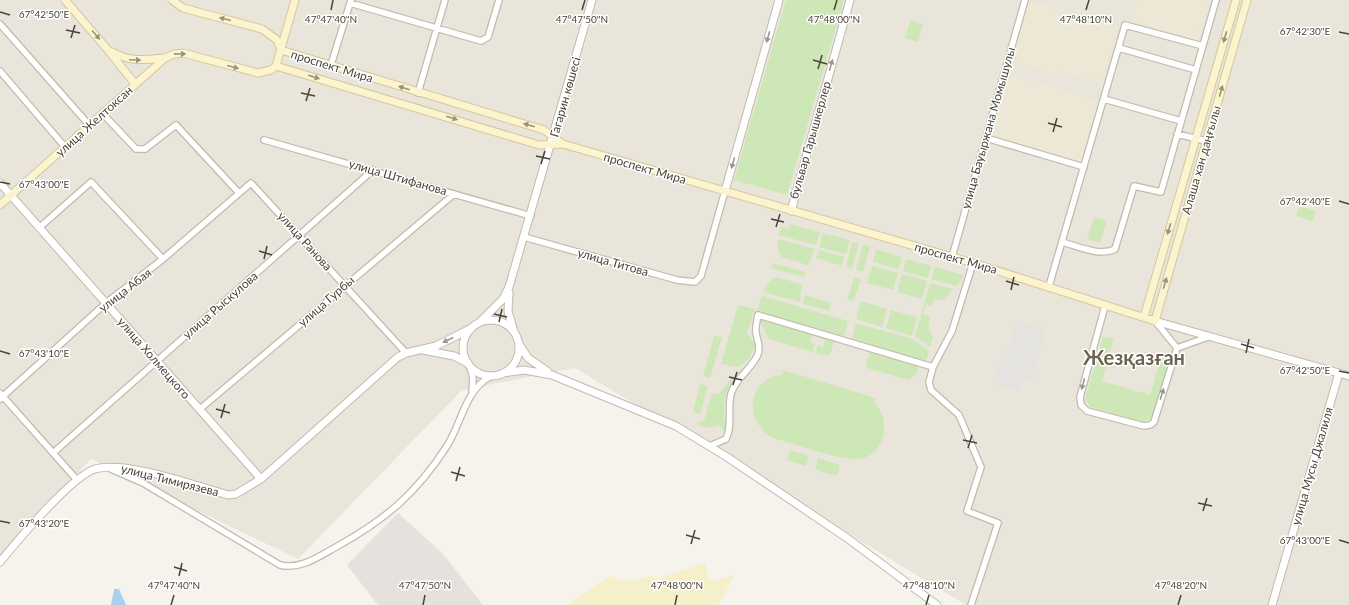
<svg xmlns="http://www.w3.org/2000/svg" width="1349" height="605" font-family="Lato,sans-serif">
	<rect width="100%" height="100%" fill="#f5f3ec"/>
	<path fill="#e9e5da" d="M0,0h1349v605h-383l-391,-237 -113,22 -164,169 -207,-100 -91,97z"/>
	<path fill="#e5e2dd" d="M398,513l45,41 40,51h-105l-31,-40z"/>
	<path fill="#ede8d6" d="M1139,0h70l-12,40 -65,-18z
		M1029,1l89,25 -16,57 -41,-12 -1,4 -49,-13z
		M1007,74l92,27 -17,61 -92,-26z"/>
	<path fill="#cee7b7" d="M786,0h58l-57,195 -53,-15z
		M910,20l13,4 -5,18 -13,-4z
		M1299,206l17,5 -3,10 -17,-5z
		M1094,217l13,4 -7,22 -13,-4z
		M790,224l30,8 -4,13 -37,-10 2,-8 7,1z
		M823,233l27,7 -4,14 -27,-7z
		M779,239l36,10 -7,16 -27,-8 -4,-12z
		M852,242l7,1 -7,26 -6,-2z
		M863,244l7,2 -7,26 -7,-2z
		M876,249l26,8 -4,12 -25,-7z
		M819,250l25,7 -2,9 -26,-8z
		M906,259l25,7 -3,12 -25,-7z
		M772,263l34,9 -2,5 -33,-9z
		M872,266l26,7 -5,17 -26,-7z
		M935,267l28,8 -2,6 -5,5 -25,-7z
		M902,274l25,7 -5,18 -25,-7z
		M775,277l27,7 -2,18 -36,-10 1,-6z
		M854,277l7,2 -7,22 -7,-1z
		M930,283l23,6 -10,11 -9,-1 -2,7 -6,-1 -3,9 7,2 -2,12 5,8 -3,11 -15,-11z
		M805,295l26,8 -2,8 -26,-7z
		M762,296l86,25 -4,15 -87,-25z
		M861,301l26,8 -5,18 -26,-8z
		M738,305l17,4 -8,24 9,12 -8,15 -10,7 -17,-3z
		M891,310l26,7 -5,19 -26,-8z
		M760,318l73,21 1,3 -4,12 -2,2 -13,-3 3,-8 5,2 2,-7 -13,-4 -2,6 5,2 -2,8 -44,-13 -10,-19z
		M856,323l56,16 17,12 -3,10 -2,1 -72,-22 24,6 -24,-8z
		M714,336l8,1 -12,41 -7,-2z
		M1103,337l11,2 -12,42 48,14 13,-43 8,3 -19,63 -9,4 -53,-15 -5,-8z
		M870,351l48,14 -2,10 -8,5 -41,-12 -1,-2z
		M783,370l93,28 -1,5c9,10 11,20 8,34 -3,10 -12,20 -23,22 -17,3 -68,-16 -87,-21 -30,-16 -26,-61 9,-63z
		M737,371h1c-9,14 -15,27 -14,43 0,6 3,11 1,16l-1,1 -5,-6 -10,3 -11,-3v-2l6,-2 8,-28 6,2z
		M700,384l8,2 -8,28 -7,-2z
		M790,450l19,6 -3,10 -19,-6z
		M818,458l22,7 -3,11 -22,-6z"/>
	<path fill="#f6f0ca" d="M705,563l4,18 26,-6 -17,30h-150l41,-29 19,5 23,-5 5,3z"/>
	<path fill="#e4e3e0" d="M1016,321l30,8 -14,51 -10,-3 -4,14 -25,-7 6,-22 5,1z"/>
	<path fill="#accfee" d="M114,589h5l7,16h-15z"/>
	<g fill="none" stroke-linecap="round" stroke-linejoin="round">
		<g stroke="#c0bbae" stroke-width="8">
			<path id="minor" d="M350,3l131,38 7,-4 11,-37
				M0,24l90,102
				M1119,48l77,22
				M331,65l20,-65
				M0,71l65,76
				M418,93l27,-93
				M1104,99l77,22
				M103,114l33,35h9l31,-24 63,68
				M1177,134l29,7
				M986,138l98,29
				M264,140l267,76
				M40,227l51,-45 72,77
				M524,237l153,43 18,2 6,-6 24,-85
				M1062,242c15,4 38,15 53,7l19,-63 27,6 55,-192
				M952,257l73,-257
				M1049,286l76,-261 78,21
				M1105,306l-25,91 1,8 6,6 57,15 6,-1 4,-3 23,-74
				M1155,321l22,27 31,-11
				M470,367l3,11 -1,14
				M0,393l77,87
				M0,399l106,-96 57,-44 88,-76 155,170
				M200,409l254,-215
				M710,446l16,-7c7,-14 1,-30 5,-45 4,-16 22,-26 27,-40 3,-8 -1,-14 -2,-21 -1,-6 1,-12 2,-18l175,52
				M53,453l320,-283
				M111,469l32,14 137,82c20,5 38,-8 56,-18 49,-27 80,-53 111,-101 15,-24 18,-56 44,-70
				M971,605l27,-82 -31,-12 14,-44 -22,-52 -28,-25 -2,-8 4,-15 19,-36 21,-68"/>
		</g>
		<g stroke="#c0bbae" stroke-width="9">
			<path id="tertiary" d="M0,183l261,296
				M725,191l54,-191
				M791,211l59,-211
				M509,293l-1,18 6,21
				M463 348a28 28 0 1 1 56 0a28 28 0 1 1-56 0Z
				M1155,321l194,55
				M479,323l24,-24 6,-12 83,-287
				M519,344l9,14 19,13
				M423,350l31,6 14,7
				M503,373l21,-3 28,5 124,51 51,31 120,81 90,67
				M0,562c17,-21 72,-86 95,-93 30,-9 102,17 133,26l8,-1 25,-15 137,-122 8,-4 30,-7 36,-18
				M1272,605l67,-232"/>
		</g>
		<g stroke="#d2c89d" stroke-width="9">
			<path id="secondary" d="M65,0l43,50 27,34
				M172,0l11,8 79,21 15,11 4,10 263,80 19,14
				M112,52c18,10 32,8 53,6
				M276,66l263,79 24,-1 410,119 182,58 92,-321
				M276,66l19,-66
				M0,205l165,-147 9,-4 9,-1 75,20 13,-3 5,-4
				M1144,317l92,-317"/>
		</g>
		<use href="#minor" stroke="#fff" stroke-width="5.5"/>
		<use href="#tertiary" stroke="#fff" stroke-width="7"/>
		<use href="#secondary" stroke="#fcf4ce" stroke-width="7"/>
	</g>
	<defs><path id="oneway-solid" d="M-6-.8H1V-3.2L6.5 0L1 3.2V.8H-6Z"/></defs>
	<g fill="#9a937c">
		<use href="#oneway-solid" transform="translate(225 19) rotate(-166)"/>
		<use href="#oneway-solid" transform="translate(96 35) rotate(49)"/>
		<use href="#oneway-solid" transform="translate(1225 37) rotate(106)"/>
		<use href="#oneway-solid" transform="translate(180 54) rotate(1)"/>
		<use href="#oneway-solid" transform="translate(135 60) rotate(2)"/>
		<use href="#oneway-solid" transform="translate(233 67) rotate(15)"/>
		<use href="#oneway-solid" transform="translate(314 77) rotate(17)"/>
		<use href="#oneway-solid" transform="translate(404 88) rotate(-163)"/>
		<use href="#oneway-solid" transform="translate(1221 91) rotate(-74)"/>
		<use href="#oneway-solid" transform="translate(452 118) rotate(17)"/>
		<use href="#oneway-solid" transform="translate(529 125) rotate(-164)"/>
		<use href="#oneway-solid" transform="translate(1169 229) rotate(106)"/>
		<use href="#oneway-solid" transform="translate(1165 283) rotate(-74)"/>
	</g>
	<g fill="#9b9892">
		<use href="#oneway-solid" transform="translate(768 37) rotate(106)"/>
		<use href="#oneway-solid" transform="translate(831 65) rotate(-74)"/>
		<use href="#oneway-solid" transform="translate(733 163) rotate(105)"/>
		<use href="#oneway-solid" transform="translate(448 340) rotate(155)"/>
		<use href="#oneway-solid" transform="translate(1083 384) rotate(105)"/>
		<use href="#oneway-solid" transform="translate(1162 394) rotate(-73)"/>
	</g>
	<path fill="none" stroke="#494439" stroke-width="1.5" d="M331,10l2,-10M582,10l3,-10M834,10l3,-10M1086,10l3,-10M0,12l10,3M66,30l14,3M1339,32l10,2M71,38l4,-13M813,60l14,4M818,69l4,-14M301,93l14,3M306,101l4,-13M1048,123l14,4M1053,132l4,-14M536,156l14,3M541,164l4,-13M0,182l10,2M1339,201l10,3M771,219l13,3M776,227l4,-13M259,251l13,4M264,259l3,-13M1006,281l13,4M1011,290l3,-13M494,314l13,3M499,322l3,-13M1241,344l13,4M0,351l10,3M1246,353l3,-14M1339,371l10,2M729,377l13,3M733,385l4,-13M216,409l14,4M221,418l4,-14M963,440l14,3M968,448l4,-13M451,472l14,4M456,481l4,-14M1198,503l14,3M1203,511l4,-13M0,521l10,2M686,535l14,4M1339,540l10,3M691,544l4,-14M174,567l13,4M179,576l3,-13M171,605l3,-10M423,605l2,-10M675,605l2,-10M926,605l3,-10M1178,605l3,-10"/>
	<g text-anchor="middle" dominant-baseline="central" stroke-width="3" stroke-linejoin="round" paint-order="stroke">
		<g font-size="12" fill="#494439" stroke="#fff">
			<text transform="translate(332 66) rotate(17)">проспект Мира</text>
			<text transform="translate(565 97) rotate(-74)">Гагарин көшесі</text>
			<text transform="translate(94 121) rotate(-42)">улица Желтоксан</text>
			<text transform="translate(988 128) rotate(-74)">улица Бауыржана Момышулы</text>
			<text transform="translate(810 140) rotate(-74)">бульвар Гарышкерлер</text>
			<text transform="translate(1201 160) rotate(-74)">Алаша хан даңғылы</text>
			<text transform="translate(645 168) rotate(16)">проспект Мира</text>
			<text transform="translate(398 177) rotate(16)">улица Штифанова</text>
			<text transform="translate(305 241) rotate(48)">улица Ранова</text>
			<text transform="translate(956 258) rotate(16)">проспект Мира</text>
			<text transform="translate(613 262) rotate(16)">улица Титова</text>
			<text transform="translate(125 290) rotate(-38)">улица Абая</text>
			<text transform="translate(326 301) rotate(-41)">улица Гурбы</text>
			<text transform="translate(220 305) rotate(-41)">улица Рыскулова</text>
			<text transform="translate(154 358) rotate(49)">улица Холмецкого</text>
			<text transform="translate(1312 466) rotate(-74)">улица Мусы Джалиля</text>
			<text transform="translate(170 480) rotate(14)">улица Тимирязева</text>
		</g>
		<g font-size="20" font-weight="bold" fill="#6c6351" stroke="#fff">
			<text x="1134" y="357">Жезқазған</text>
		</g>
	</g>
	<g font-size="10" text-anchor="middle" fill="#494439" stroke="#fff" stroke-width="3" stroke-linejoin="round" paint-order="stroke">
		<text x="44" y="18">67°42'50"E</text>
		<text x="331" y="23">47°47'40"N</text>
		<text x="582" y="23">47°47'50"N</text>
		<text x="834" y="23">47°48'00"N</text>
		<text x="1086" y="23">47°48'10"N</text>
		<text x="1305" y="35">67°42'30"E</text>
		<text x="44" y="188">67°43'00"E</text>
		<text x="1305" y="205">67°42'40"E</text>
		<text x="44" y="357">67°43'10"E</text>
		<text x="1305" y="374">67°42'50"E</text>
		<text x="44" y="527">67°43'20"E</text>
		<text x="1305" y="544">67°43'00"E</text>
		<text x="174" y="589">47°47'40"N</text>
		<text x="425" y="589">47°47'50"N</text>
		<text x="677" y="589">47°48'00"N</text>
		<text x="929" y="589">47°48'10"N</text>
		<text x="1181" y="589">47°48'20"N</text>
	</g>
</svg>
